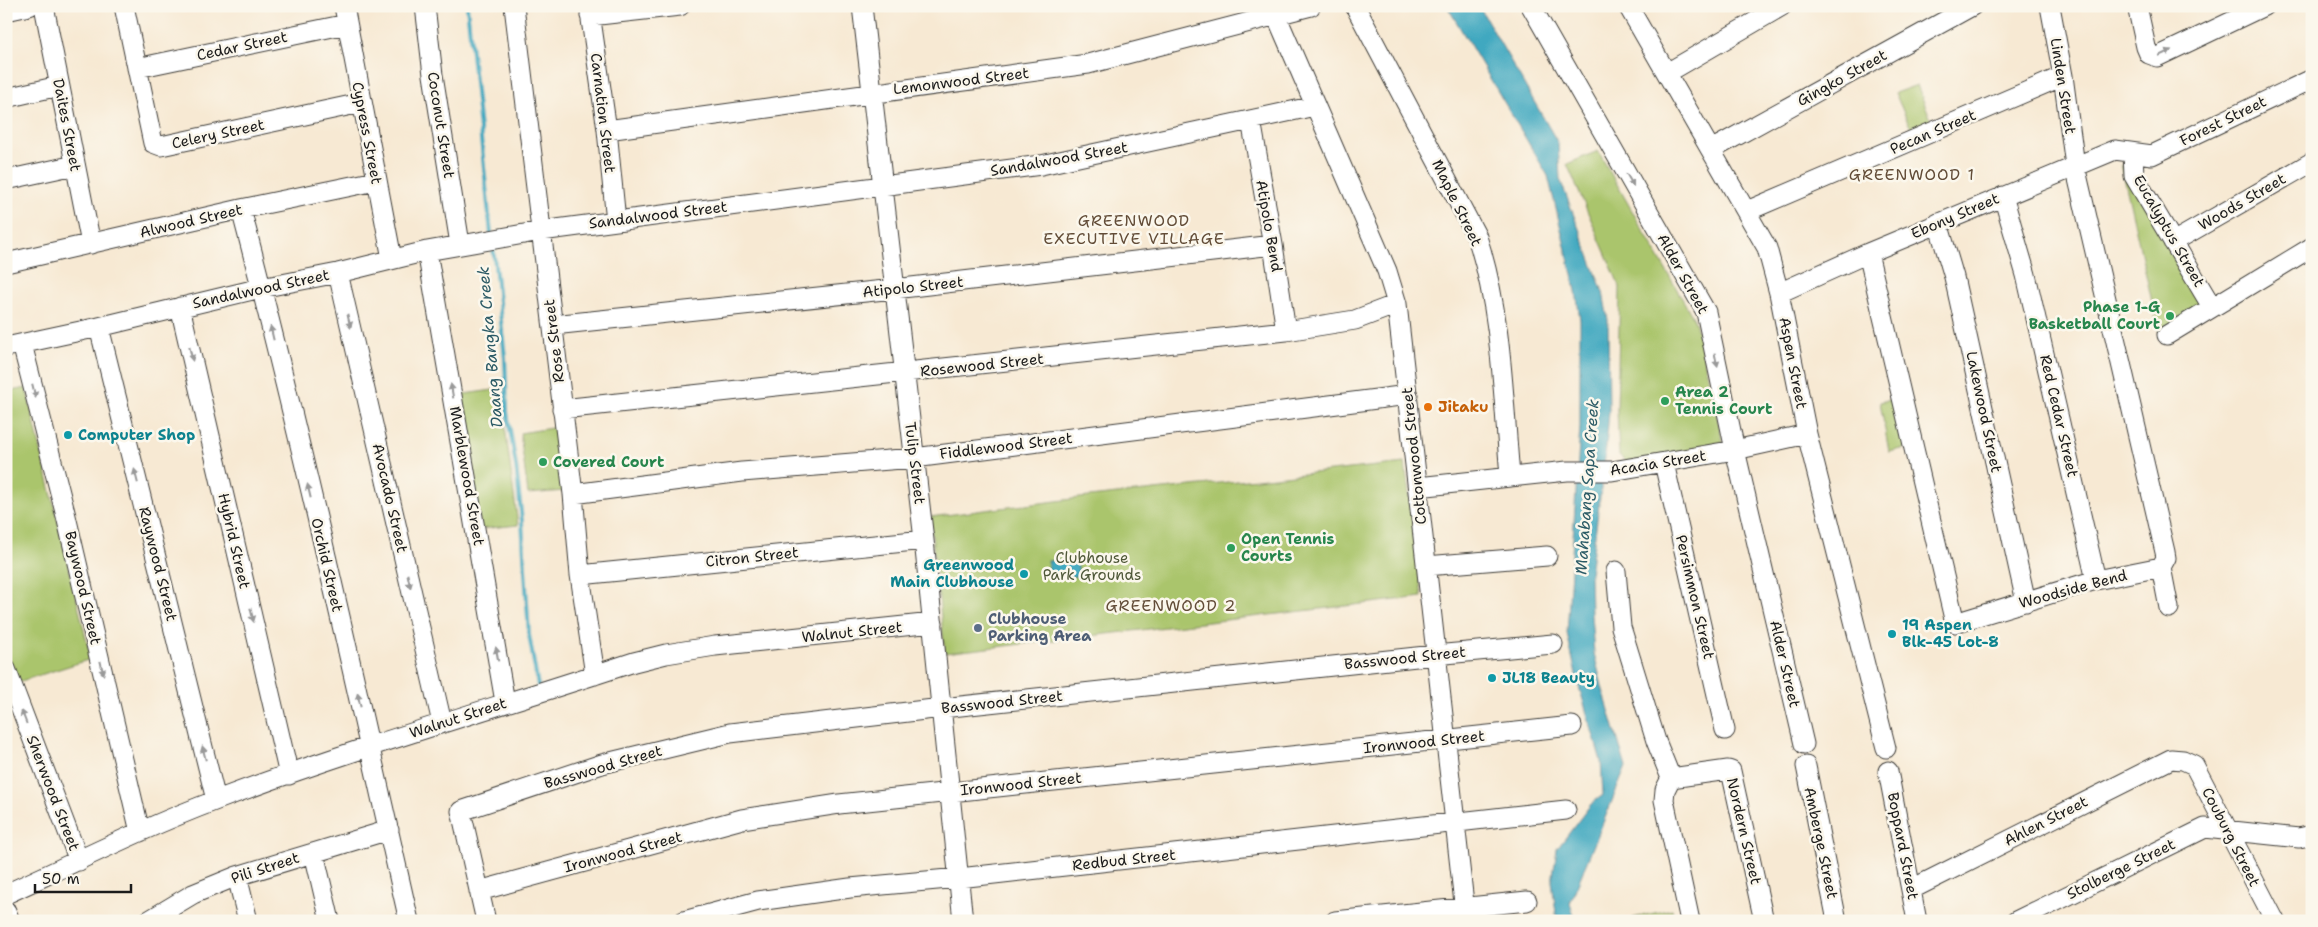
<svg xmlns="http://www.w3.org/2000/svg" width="2318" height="927" font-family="'Shantell Sans',sans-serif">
	<rect width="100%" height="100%" fill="#fbf7ec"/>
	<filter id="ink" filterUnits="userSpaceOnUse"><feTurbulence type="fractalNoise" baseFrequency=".02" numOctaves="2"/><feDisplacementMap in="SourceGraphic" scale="10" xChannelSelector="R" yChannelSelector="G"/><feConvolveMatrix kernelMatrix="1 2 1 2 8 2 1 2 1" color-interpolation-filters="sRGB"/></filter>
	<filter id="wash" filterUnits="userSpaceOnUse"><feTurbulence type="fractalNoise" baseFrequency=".0096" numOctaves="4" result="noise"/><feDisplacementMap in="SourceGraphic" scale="20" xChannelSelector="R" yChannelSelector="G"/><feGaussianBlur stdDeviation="1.12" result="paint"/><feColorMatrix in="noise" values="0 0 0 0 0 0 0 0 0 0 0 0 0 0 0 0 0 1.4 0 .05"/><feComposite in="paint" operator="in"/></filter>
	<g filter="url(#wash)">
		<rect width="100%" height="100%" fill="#f7e9d3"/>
		<path fill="#aac56c" stroke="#637044" d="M1917,85l15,37 -20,9 -17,-38z
			M1598,151l97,170 29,125 -96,18 -9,-9 -2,-45 3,-123 -53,-123z
			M2121,164l11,14 68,125 -41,30z
			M26,388l65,271 -73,23 -12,-31v-259z
			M500,389l18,136 -37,4 -24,-134z
			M1896,398l10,50 -17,4 -9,-50z
			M558,427l7,64 -37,3 -8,-61z
			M1405,463l17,134 -477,56 -15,-136 150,-19z
			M1672,909l3,12h-41l-1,-3z"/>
		<path fill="#40a8c0" stroke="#2e626e" d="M1447,6h32l79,137 2,36 43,113 5,28 1,92 -4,46 -15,116 1,40 3,39 9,37 23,77 -56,136 6,18h-19l-5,-39 5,-33 34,-45 12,-9 -2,-34 -24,-81 -10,-47 13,-206v-107l-4,-29 -28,-115z
			M1077,559l2,17 -30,2 -1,-17z"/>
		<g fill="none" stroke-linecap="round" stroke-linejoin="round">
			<path stroke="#40a8c0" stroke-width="4" d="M467,6l24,228
				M493,246l12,112 2,54 9,54 6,55 7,114 9,51"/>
		</g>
	</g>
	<g filter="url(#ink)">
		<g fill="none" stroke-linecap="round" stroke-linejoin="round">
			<g stroke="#3d3b37" stroke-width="21">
				<path id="minor" d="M44,6l47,238
					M124,6l29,137 8,3 200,-43
					M344,6l48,253
					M425,6l8,69 27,169
					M514,6l59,488 7,81 15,100
					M589,6l18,124 9,91
					M862,6l62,534 39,381
					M1355,6l122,231c25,76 26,159 33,239
					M1531,6l175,306 29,138 69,294
					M1628,6l139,242 12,45 28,141 79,314
					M2137,6l9,41 3,7 8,3 107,-51
					M6,11l23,-5
					M1276,15l111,256 10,33 69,617
					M590,16l90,-10
					M137,68l210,-44
					M1667,73l115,-67
					M6,98l53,-12
					M1251,120l22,125 13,86
					M607,130l481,-66 223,-58
					M1711,150l261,-144
					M2133,153l1,23 78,131
					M6,180l69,-15
					M2003,196l23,79 70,305
					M241,209c62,236 114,474 168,712
					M1747,211l316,-135
					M1938,223l16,54 72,325
					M2173,242l139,-80
					M427,251l78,451
					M1868,253l87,370 141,-43 65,-13 5,-9 -1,-6 -90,-386 -12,-90 -13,-70
					M6,263l235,-54 135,-28
					M338,273l104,450
					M1779,293l89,-40 247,-103 37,5 160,-76
					M180,307l109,468
					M553,325l341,-36 379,-44
					M99,327l117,473
					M2167,335l145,-88
					M22,344l44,172 74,316
					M6,347l93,-20 162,-39 77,-15 89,-22 114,-20 500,-66 274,-59
					M562,409l724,-78 69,-11 42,-16
					M1664,463l61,267
					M1418,487l149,-16h45l123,-21 72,-16
					M573,494l169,-22 172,-14 494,-63
					M1426,566l121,-10
					M2161,567l8,41
					M1616,571l5,56 35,114 15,37
					M580,575l344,-35
					M6,669l73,192
					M1806,766l31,155
					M1888,771l29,150
					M1671,778l57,-8 3,1 33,150
					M1671,778l-6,12 -1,10 26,121
					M314,853l16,68
					M237,876l11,45
					M1912,889l259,-130 12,1 11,5 81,156
					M479,891l263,-72 97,-15 733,-78
					M6,894c70,-32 139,-67 211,-94 137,-52 278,-92 417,-138l32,-8 49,-8 218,-23
					M6,911l4,10
					M148,921l45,-27 44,-18 152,-46
					M486,921l-25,-110 141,-47 128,-31 212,-25 493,-53 118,-11
					M684,921l74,-20 92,-13 109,-10 607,-68
					M1335,921l192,-20
					M2016,921l189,-93 94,10 13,-3"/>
			</g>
			<use href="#minor" stroke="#fff" stroke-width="19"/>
		</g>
		<defs><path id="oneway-solid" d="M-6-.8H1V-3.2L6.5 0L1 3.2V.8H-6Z" transform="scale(1.25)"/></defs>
		<g fill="#999">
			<use href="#oneway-solid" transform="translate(2165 53) rotate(-25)"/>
			<use href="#oneway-solid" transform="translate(1630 180) rotate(60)"/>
			<use href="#oneway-solid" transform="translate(349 321) rotate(77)"/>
			<use href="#oneway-solid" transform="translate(272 333) rotate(-103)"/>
			<use href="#oneway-solid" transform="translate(191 354) rotate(77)"/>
			<use href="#oneway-solid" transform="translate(1716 360) rotate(78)"/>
			<use href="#oneway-solid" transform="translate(34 391) rotate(76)"/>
			<use href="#oneway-solid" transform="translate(452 391) rotate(-100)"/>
			<use href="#oneway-solid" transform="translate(136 476) rotate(-104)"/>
			<use href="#oneway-solid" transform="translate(309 491) rotate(-103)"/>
			<use href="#oneway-solid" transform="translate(409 581) rotate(77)"/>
			<use href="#oneway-solid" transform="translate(252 615) rotate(77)"/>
			<use href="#oneway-solid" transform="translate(497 654) rotate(-100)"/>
			<use href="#oneway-solid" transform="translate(102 668) rotate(77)"/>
			<use href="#oneway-solid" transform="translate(359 700) rotate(-103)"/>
			<use href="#oneway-solid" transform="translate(24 717) rotate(-111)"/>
			<use href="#oneway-solid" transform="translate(204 753) rotate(-104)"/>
		</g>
	</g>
	<g fill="#2e9e5b" stroke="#fbf7ec" stroke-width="2">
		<circle cx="2170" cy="316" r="5"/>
		<circle cx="1665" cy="401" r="5"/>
		<circle cx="543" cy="462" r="5"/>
		<circle cx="1231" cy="548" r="5"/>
	</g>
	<circle fill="#e8710a" stroke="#fbf7ec" stroke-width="2" cx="1428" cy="407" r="5"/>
	<g fill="#0f9aa8" stroke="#fbf7ec" stroke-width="2">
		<circle cx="68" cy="435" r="5"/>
		<circle cx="1024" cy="574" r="5"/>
		<circle cx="1892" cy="634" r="5"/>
		<circle cx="1492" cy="678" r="5"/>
	</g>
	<circle fill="#5c6f8a" stroke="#fbf7ec" stroke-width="2" cx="978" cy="628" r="5"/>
	<g text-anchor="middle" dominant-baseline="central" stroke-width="5" stroke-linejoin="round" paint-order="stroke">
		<g font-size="15" fill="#1c1c1c" stroke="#fbf7ec">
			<text transform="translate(242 46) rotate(-12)">Cedar Street</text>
			<text transform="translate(1842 78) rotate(-29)">Gingko Street</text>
			<text transform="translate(961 81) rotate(-7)">Lemonwood Street</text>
			<text transform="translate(2063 86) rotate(81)">Linden Street</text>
			<text transform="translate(603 113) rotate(83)">Carnation Street</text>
			<text transform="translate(2223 121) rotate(-26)">Forest Street</text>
			<text transform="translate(67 125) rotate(79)">Daites Street</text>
			<text transform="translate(441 125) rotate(81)">Coconut Street</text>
			<text transform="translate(1933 132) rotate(-23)">Pecan Street</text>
			<text transform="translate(367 133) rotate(79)">Cypress Street</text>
			<text transform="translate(218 134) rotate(-12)">Celery Street</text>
			<text transform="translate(1059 159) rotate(-10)">Sandalwood Street</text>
			<text transform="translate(2242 202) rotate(-30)">Woods Street</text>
			<text transform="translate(1457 203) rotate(64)">Maple Street</text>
			<text transform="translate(658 215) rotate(-7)">Sandalwood Street</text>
			<text transform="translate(1955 216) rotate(-23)">Ebony Street</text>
			<text transform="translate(191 221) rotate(-13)">Alwood Street</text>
			<text transform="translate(1269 226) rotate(80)">Atipolo Bend</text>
			<text transform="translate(2169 231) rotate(60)">Eucalyptus Street</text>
			<text transform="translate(1683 274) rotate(61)">Alder Street</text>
			<text transform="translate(913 287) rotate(-6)">Atipolo Street</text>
			<text transform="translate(261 289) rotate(-12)">Sandalwood Street</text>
			<text transform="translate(554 341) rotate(-97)">Rose Street</text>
			<text transform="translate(1793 363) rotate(79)">Aspen Street</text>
			<text transform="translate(982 365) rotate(-6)">Rosewood Street</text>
			<text transform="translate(1984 412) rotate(78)">Lakewood Street</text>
			<text transform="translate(2059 416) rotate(77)">Red Cedar Street</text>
			<text transform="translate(1006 446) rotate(-7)">Fiddlewood Street</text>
			<text transform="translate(1414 456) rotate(-96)">Cottonwood Street</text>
			<text transform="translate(915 463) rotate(83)">Tulip Street</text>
			<text transform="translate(1658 463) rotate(-9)">Acacia Street</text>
			<text transform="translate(467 476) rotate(80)">Marblewood Street</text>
			<text transform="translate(390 498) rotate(77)">Avocado Street</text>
			<text transform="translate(234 541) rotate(77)">Hybrid Street</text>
			<text transform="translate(752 557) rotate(-6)">Citron Street</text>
			<text transform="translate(158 564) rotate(76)">Raywood Street</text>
			<text transform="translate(327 565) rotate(77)">Orchid Street</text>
			<text transform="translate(83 588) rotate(77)">Baywood Street</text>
			<text transform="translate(2073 589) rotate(-15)">Woodside Bend</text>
			<text transform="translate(1695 597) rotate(77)">Persimmon Street</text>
			<text transform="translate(852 632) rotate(-6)">Walnut Street</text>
			<text transform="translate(1405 658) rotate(-6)">Basswood Street</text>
			<text transform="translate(1785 664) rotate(77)">Alder Street</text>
			<text transform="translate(1002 702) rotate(-6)">Basswood Street</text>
			<text transform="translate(458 718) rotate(-18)">Walnut Street</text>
			<text transform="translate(1424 742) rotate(-6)">Ironwood Street</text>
			<text transform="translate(603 767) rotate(-16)">Basswood Street</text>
			<text transform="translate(1021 784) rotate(-6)">Ironwood Street</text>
			<text transform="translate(53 793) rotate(69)">Sherwood Street</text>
			<text transform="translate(2046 821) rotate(-27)">Ahlen Street</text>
			<text transform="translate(1744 831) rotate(77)">Nordern Street</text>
			<text transform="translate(2231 837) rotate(63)">Couburg Street</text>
			<text transform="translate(1821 843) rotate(78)">Amberge Street</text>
			<text transform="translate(1903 846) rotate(79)">Boppard Street</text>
			<text transform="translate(623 852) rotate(-15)">Ironwood Street</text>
			<text transform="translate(1124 860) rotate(-6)">Redbud Street</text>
			<text transform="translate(265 868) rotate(-18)">Pili Street</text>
			<text transform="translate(2121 869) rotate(-26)">Stolberge Street</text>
		</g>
		<g font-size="15" font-weight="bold" fill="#27864d" stroke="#fbf7ec" text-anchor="start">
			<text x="2160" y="307" text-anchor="end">Phase 1-G<tspan x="2160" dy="17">Basketball Court</tspan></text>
			<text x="1675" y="392">Area 2<tspan x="1675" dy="17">Tennis Court</tspan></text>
			<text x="553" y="462">Covered Court</text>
			<text x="1241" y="539">Open Tennis<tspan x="1241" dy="17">Courts</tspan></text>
		</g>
		<g font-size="15" font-weight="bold" fill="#c56008" stroke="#fbf7ec" text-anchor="start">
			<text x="1438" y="407">Jitaku</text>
		</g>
		<g font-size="15" font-weight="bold" fill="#0d838f" stroke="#fbf7ec" text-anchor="start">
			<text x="78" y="435">Computer Shop</text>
			<text x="1014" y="565" text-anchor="end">Greenwood<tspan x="1014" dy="17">Main Clubhouse</tspan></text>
			<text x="1902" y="625">19 Aspen<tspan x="1902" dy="17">Blk-45 Lot-8</tspan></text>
			<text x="1502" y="678">JL18 Beauty</text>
		</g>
		<g font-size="15" fill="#4e5738" stroke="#fbf7ec">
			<text x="1092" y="558">Clubhouse<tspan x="1092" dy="17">Park Grounds</tspan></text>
		</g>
		<g font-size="15" font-weight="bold" fill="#4e5e75" stroke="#fbf7ec" text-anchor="start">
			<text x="988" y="619">Clubhouse<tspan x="988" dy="17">Parking Area</tspan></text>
		</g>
		<g font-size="16" letter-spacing="1" fill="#624c37" stroke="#fbf7ec">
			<text x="1912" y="174">GREENWOOD 1</text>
			<text x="1134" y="220">GREENWOOD<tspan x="1134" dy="18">EXECUTIVE VILLAGE</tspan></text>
			<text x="1171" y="605">GREENWOOD 2</text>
		</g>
		<g font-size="16" font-style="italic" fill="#2c5b66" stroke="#fbf7ec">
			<text transform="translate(490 347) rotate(-95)">Daang Bangka Creek</text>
			<text transform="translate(1587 487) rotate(-86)">Mahabang Sapa Creek</text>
		</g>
	</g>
	<rect width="2318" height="927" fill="none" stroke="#fbf7ec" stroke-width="25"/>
	<path d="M35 884v8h96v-8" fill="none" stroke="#1c1c1c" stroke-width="2.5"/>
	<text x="42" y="884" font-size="15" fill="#1c1c1c" stroke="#fbf7ec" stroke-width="4" paint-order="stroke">50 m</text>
</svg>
